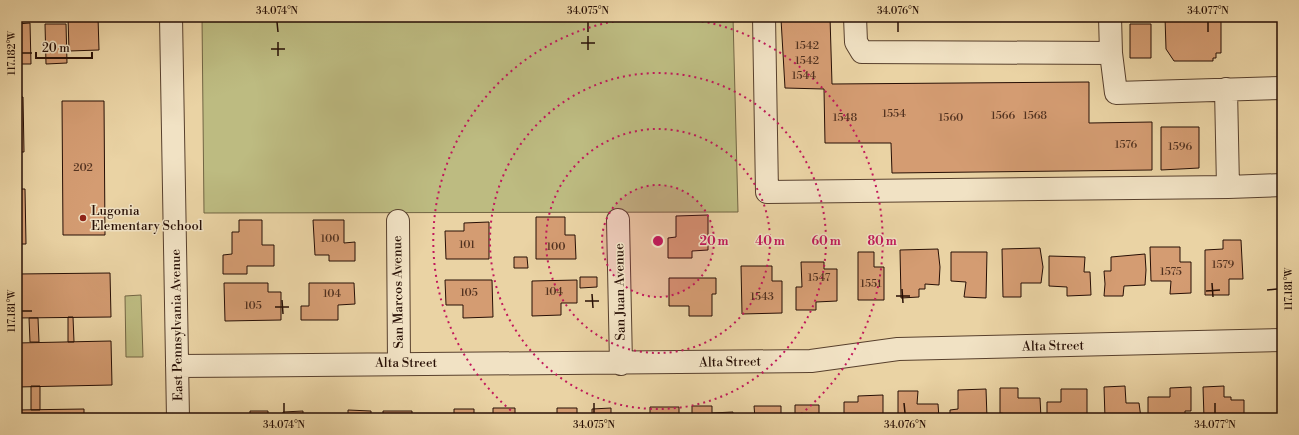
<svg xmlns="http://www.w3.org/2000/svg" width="1299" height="435" font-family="'Libre Bodoni',serif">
	<rect width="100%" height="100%" fill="#ead3a4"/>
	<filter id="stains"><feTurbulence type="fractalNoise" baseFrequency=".005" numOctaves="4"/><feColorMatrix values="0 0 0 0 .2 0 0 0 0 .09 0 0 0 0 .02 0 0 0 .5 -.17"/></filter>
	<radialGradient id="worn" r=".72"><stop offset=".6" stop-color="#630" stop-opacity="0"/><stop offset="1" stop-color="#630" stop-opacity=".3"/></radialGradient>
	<path fill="#bdbb81" stroke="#726543" d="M202,17h531l5,195 -534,1z
		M141,295l2,62h-17l-1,-61z"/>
	<path fill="#d49c72" stroke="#270f05" d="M68,17h30l1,33 -30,1z
		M783,17h47l2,67 257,-2v41l63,-1v48l-260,3 -1,-30h-66l-1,-54 -39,-1 -4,-69z
		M1165,17h56v36h-5v5h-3v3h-39l-8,-12z
		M30,23l1,41h-14v-40z
		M45,24h21l1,39 -21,1z
		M1130,24h21v34h-21z
		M17,97h6l1,55h-7z
		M62,101h42l1,134h-42z
		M1161,127h38v41l-38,2z
		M17,189h8l1,55h-9z
		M708,215v35l-16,1v7h-24v-20l8,-1v-21z
		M536,217h29v18h10l1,24h-40z
		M239,220h23v25h12v21h-27v8h-24v-19l9,-1v-22h7z
		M313,220h31v23l11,-1v19h-26v-6h-14z
		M489,222v37h-43l-1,-28h19v-8z
		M1223,240h18l2,39h-14v16h-24v-45l18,-1z
		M1150,247h30v15h11v31l-21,1 1,-13h-20z
		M1040,248l3,19 -2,16h-20v14h-18l-1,-48z
		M938,249l2,18 -1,18 -14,-1v5h-6v8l-18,1 -1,-48z
		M858,252h16v15h10v33h-26z
		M951,252h36l-1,46 -22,-1 2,-15 -15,-1z
		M1145,254l1,16 -1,15 -21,1 -1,10h-19l1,-12 -1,-13h7v-14z
		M1049,256l36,1 -1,15h6l1,23 -24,1v-9l-18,-1z
		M514,257h13l1,11h-14z
		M801,262h23v7h13v32l-21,1v8h-20v-23h6z
		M741,266h31v15h10v32l-40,1z
		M110,273l1,44 -94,1v-44z
		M580,277h17v10l-17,1z
		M669,278h47v16h-4v22h-23v-10h-20z
		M445,280h47l1,37 -30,1v-13h-17z
		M577,280v23h-16v12l-29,1v-35z
		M224,283h44v9h13v28l-56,1z
		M309,283h45l1,21 -17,1v15h-37v-14h8z
		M68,317h5l1,25h-6z
		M29,318h9l1,24h-9z
		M111,341l1,44 -95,2v-44z
		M31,386h9v24h-9z
		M1125,386l1,17h13l2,15h-36l-1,-31z
		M1224,386v11h7v3h13v18h-40l-1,-31z
		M1191,387v24h-6v7h-37v-21h22v-9z
		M1000,388h18v10h22l1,20h-35l1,-4 -7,-1z
		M986,389l1,29h-37v-8l8,-1v-19z
		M1061,389h26v29h-40v-16h14z
		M898,391h20l-1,13h21l1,14h-41z
		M883,395v23h-39v-16h14v-6z
		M795,405h24v13h-24z
		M692,406h20v7l21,-1v6h-41z
		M754,406h27v12h-26z
		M650,407h29v11h-29z
		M493,408h22v10h-22z
		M557,408h20v10h-20z
		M611,408v10h-19v-9z
		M84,409v9h-67v-8z
		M454,409h20v9h-20z
		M348,410l23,1v7h-23z
		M250,411h18v7h-18z
		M303,411v7h-20v-6z
		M383,411h29v7h-29z"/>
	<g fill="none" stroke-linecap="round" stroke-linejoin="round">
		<g stroke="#58402d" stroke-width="24">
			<path id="minor" d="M171,17l7,401
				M764,17l3,175 461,-5
				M855,17l1,25 6,10 249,1
				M1110,17l1,36 5,40 166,-5
				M1226,89l2,98 54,-2
				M618,220l3,144
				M398,221l1,142
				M177,366l634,-5 87,-12 384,-9"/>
		</g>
		<use href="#minor" stroke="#f1e2c4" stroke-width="22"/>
	</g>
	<path fill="none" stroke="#270f05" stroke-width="1.5" d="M277,22l1,10M588,22v10M898,22v10M1208,22v10M588,36v14M278,42v14M581,43h14M271,49h14M22,53h10M1212,283l1,14M902,289l1,14M1267,290l10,-1M1206,291l14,-1M592,294l1,14M896,296h14M282,300l1,14M585,301h14M275,307h14M22,311h10M284,403v10M594,403v10M904,403l1,10M1215,403v10"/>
	<circle cx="658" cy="241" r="56" fill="#c2185b" fill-opacity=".12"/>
	<g fill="none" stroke="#c2185b" stroke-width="2" stroke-dasharray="2 4">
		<circle cx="658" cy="241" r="56"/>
		<circle cx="658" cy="241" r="112"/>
		<circle cx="658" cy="241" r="168"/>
		<path d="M520 418A224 224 0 0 1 656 17M660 17A224 224 0 0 1 796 418"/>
	</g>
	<circle fill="#8f2418" stroke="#f1e2c4" stroke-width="1.5" cx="83" cy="218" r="4"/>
	<g text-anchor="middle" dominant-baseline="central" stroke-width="3" stroke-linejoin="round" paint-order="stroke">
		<g font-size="11" fill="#523220">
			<text x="807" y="46">1542</text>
			<text x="807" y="61">1542</text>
			<text x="804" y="76">1544</text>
			<text x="894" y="114">1554</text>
			<text x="1003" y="116">1566</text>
			<text x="1035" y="116">1568</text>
			<text x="845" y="118">1548</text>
			<text x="951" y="118">1560</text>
			<text x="1126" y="145">1576</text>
			<text x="1180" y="147">1596</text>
			<text x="83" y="168">202</text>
			<text x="330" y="239">100</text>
			<text x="467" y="245">101</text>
			<text x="556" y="247">100</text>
			<text x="1223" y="265">1579</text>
			<text x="1171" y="272">1575</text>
			<text x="819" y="278">1547</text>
			<text x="871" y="284">1551</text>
			<text x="554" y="292">104</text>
			<text x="469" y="293">105</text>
			<text x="332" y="294">104</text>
			<text x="762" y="297">1543</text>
			<text x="253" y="306">105</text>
		</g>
		<g font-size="13" fill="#270f05" stroke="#f1e2c4" text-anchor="start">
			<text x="91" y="211">Lugonia<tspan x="91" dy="15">Elementary School</tspan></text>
		</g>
		<g font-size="13" fill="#270f05" stroke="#f1e2c4">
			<text transform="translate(398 292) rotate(-91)">San Marcos Avenue</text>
			<text transform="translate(620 292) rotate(-91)">San Juan Avenue</text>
			<text transform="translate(177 325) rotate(-91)">East Pennsylvania Avenue</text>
			<text transform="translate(1053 346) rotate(-1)">Alta Street</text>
			<text transform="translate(730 362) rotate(-1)">Alta Street</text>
			<text x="406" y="363">Alta Street</text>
		</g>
	</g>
	<circle cx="658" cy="241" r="6" fill="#c2185b" stroke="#f1e2c4" stroke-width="2"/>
	<g font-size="12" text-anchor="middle" font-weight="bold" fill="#c2185b" stroke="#f1e2c4" stroke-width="3" stroke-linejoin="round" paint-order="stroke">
		<text x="714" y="245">20 m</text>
		<text x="770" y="245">40 m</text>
		<text x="826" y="245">60 m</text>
		<text x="882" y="245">80 m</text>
	</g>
	<rect width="1299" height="435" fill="none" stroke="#ead3a4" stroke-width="44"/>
	<path d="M36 52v6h56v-6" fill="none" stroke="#270f05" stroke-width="2"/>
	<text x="42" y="52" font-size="12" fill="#270f05" stroke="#f1e2c4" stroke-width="3" paint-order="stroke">20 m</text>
	<rect x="22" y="22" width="1255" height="391" fill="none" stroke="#270f05" stroke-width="1.5"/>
	<g font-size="10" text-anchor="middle" fill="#270f05">
		<text x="277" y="14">34.074°N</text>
		<text x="588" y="14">34.075°N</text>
		<text x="898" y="14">34.076°N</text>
		<text x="1208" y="14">34.077°N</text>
		<text transform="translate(11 53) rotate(-90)" y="4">117.182°W</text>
		<text transform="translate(1288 289) rotate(-90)" y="4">117.181°W</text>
		<text transform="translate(11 311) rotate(-90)" y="4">117.181°W</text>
		<text x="284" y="428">34.074°N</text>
		<text x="594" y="428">34.075°N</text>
		<text x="905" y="428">34.076°N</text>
		<text x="1215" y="428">34.077°N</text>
	</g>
	<rect width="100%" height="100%" filter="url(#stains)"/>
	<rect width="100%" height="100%" fill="url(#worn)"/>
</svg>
